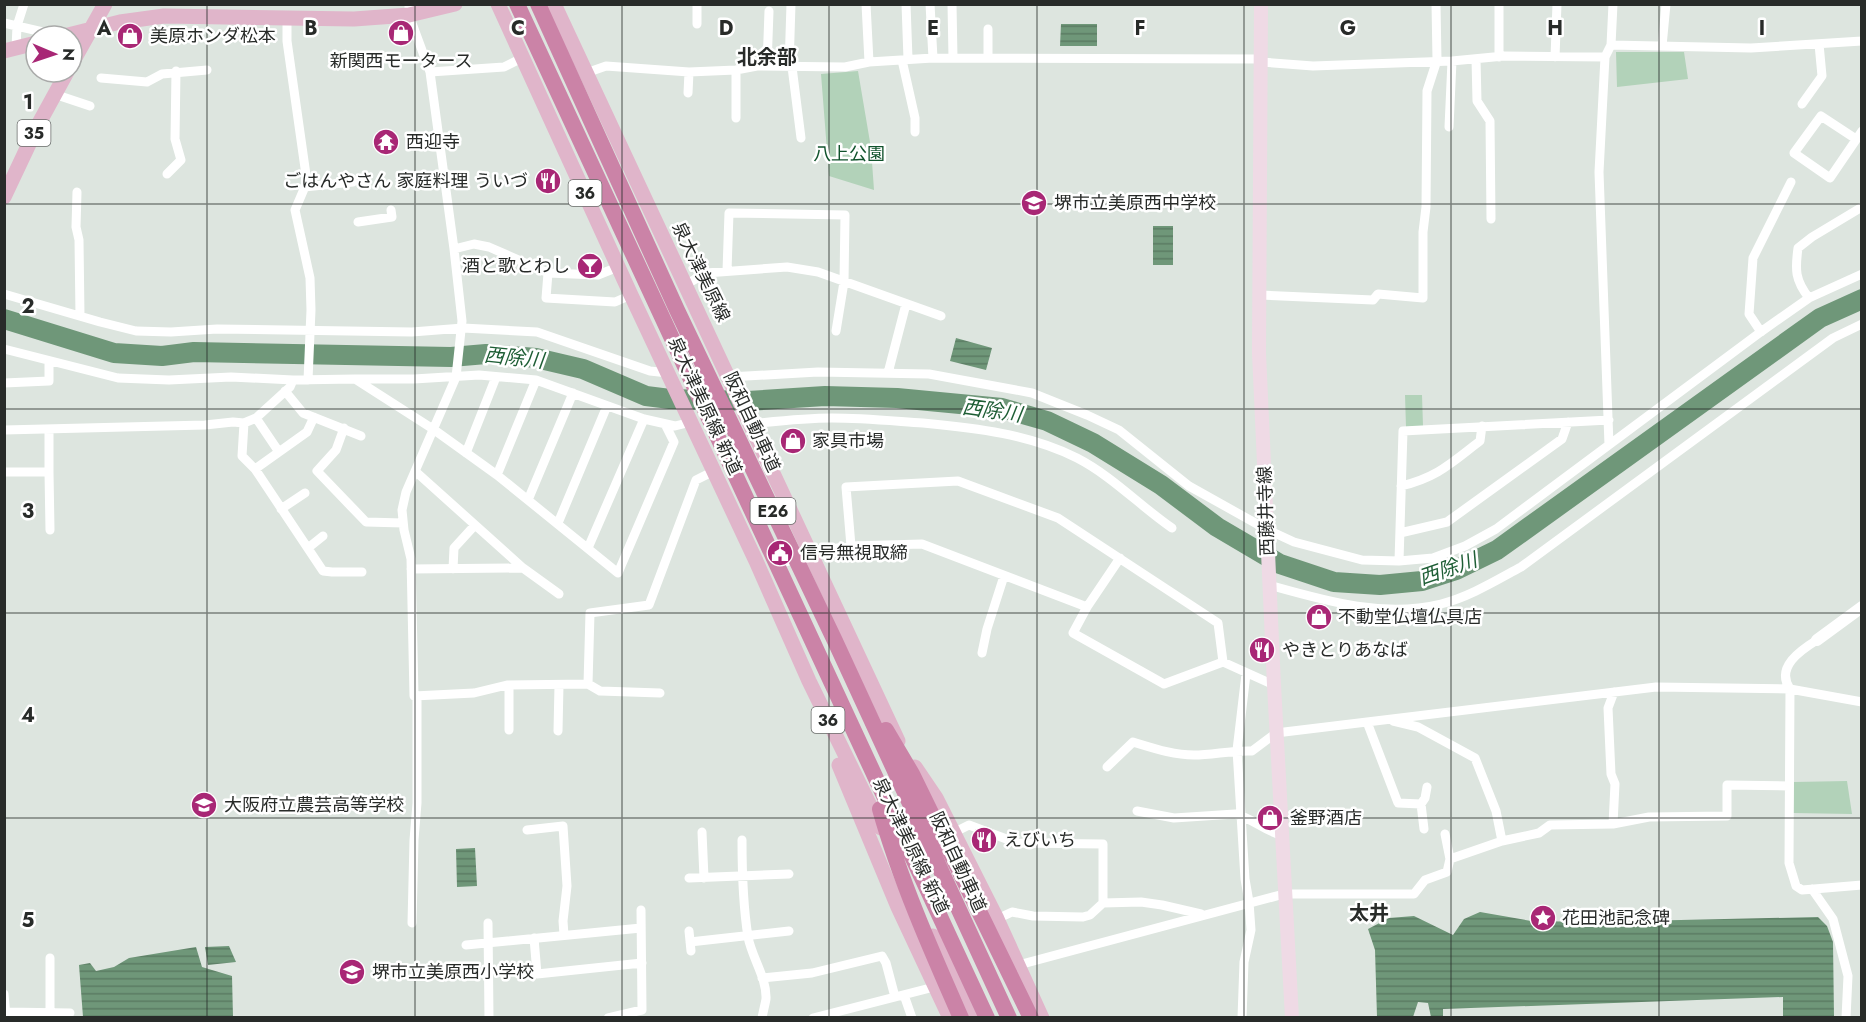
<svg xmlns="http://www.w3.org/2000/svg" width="1866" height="1022" font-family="Jost,'Noto Sans JP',sans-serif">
	<defs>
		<pattern id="water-rules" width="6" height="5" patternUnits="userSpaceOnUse" patternTransform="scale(1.5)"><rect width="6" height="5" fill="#6f9779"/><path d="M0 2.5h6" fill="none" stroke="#5b7b63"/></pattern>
	</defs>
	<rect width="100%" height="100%" fill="#dde5df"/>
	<path fill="#b2d2b9" d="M1616,52h68l4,27 -71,8z
		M858,71l13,77 3,42 -45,-14 -8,-102z
		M1405,395h17l1,31 -17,1z
		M1847,781l5,33 -59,-1 1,-31z"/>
	<path fill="url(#water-rules)" d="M1061,24h36v22h-37z
		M1153,226h20v39h-20z
		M956,338l36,10 -6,22 -36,-9z
		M475,848l2,38 -20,1 -1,-38z
		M1480,912l51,9 61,1 226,-5 9,9 6,16 1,75h-51v-20l-340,12v9l-12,-1 -3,-14 -10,-1 -5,15h-36l-2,-67 -7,-21 21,-11 25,-2 39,19 11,-16z
		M229,946l7,16 -28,3 -3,-18z
		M196,947l6,20 30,9 1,41h-150l-4,-52 11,-2 6,8 18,-4 15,-9z"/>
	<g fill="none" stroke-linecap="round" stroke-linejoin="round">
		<path stroke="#6f9779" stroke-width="20" d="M4,319l110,34 48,3 32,-4 257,5 35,-3 50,4 47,11 63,27 24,3 78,2 77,-5 72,2 105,10 45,13 46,22 68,42 56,42 63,37 54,18 46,3 42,-4 34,-11 41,-20 323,-232 42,-19"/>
		<path stroke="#fff" stroke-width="9" d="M409,4v11l21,57 24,177 8,72 -6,56 -50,115 -4,18 2,20 7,29 3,137 60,-3 33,-8 81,-1 2,-71 59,-8 47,-125 18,-9
			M697,4v20
			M866,4l3,58
			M906,4l2,55
			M930,4l3,54
			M952,4l1,54
			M287,17v24l20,141 -12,28 15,68 1,32 -3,70
			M4,23l56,13
			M1611,45l140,3 111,-7
			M1662,46l4,-42
			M16,48l1,-22 7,-22
			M1499,57v-53
			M1555,57l2,-53
			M988,58v-29
			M1476,59l1,42 13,20 1,98
			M902,60l13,58v14
			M1261,62l52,4 139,-5 52,-5 101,1
			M767,66l2,-55
			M789,67l2,-63
			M792,67l9,71
			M430,72l74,-5 18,-9
			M586,73l20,-7 83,6 47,-2 21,-4 88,1 24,-5 64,-4 327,1
			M101,78l46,4 15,-8 45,-4
			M688,93l1,-21
			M54,94l36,12
			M1802,104l20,-28 -3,-32
			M736,118v-48
			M1449,127l3,-66
			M1856,139l-35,-23 -27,37 36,25 32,-47
			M167,174l14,-14 -6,-21 1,-68
			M304,187l49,-5
			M77,192l-1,35 3,13 1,76
			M358,222l34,-5 -1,-7
			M454,249l20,-5 15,3 59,26 50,2 20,-8
			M727,271l2,-58 116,2 -1,67 -8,49
			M548,273l-2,25 69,4 16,-7
			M685,285l21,-12 81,-6 31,5 123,44
			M4,294l96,28 36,9 35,1 46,-3 195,3 51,-4 74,4 113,39 18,2
			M1260,295l113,5 5,-6 45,4v-66l3,-25 1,-116 10,-31 -1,-56
			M1809,298c-14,-18 -14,-28 -11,-50l14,-11 50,-30
			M1761,332l-12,-18 4,-56 38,-76
			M4,349l114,29 51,2 62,-3 62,3 62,-1 78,50 64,46 121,98 56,-131 -9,-18
			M888,373l18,-69
			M729,377l89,-5 111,2 103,19 55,22 32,15 70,56 77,43 28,13 68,18 37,1 34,-3 32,-12 31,-17 266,-198 47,-33 53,-24
			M355,379h59l65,-4 57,5 108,39 31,7 16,-4
			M4,383l45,-2v-20
			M285,391l18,22 58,23
			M256,418l23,34
			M244,423l-2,33 13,13 68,102 9,1h30
			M750,424c28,-3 55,-6 82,-6 30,0 61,3 91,5 53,5 106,11 154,35 35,18 63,48 95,70
			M344,428l-8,22 -19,21 49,51 37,1
			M4,430l201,-5 28,-3 11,1 12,-5 34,-31 3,-7
			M1609,445l-10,-273 6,-115 6,-12 2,-41
			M466,453l30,-76
			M255,469l52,-37 7,-15
			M415,471l108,97 36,26
			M4,472h45v-43
			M49,472l1,58
			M497,475l39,-95
			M1401,486c37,-9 50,-23 79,-45l2,-15
			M528,500l45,-107
			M281,509l24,-16
			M558,523l49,-117
			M1400,533l47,-11 115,-83 6,-17
			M851,546l-5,-59 112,-6 100,37 160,105 5,39
			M308,548l15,-12
			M588,548l56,-129
			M1399,561l4,-130 206,-11
			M776,566l34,-14 41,-6 71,-2 165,63 -14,26 91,51 59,-22 51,23
			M411,569l112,-1
			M453,569l1,-21 21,-23
			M1269,585c57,16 114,33 172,19 28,-7 54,-23 80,-37l312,-229 29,-14
			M1087,607l33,-49
			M1817,640c-16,10 -42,27 -27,49l-1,174 7,23 6,4 60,-5
			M982,653l5,-24 17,-53
			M588,684l12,7 60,2
			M509,685v45
			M1393,721l25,6 57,31 21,53 6,30
			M1367,722l31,81 23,1 4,-6 2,-11
			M558,731l1,-46
			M1107,767l26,-25c20,6 40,13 61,13 19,0 38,-5 58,-4l24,-18 380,-46 134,2 72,13
			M1421,804l3,25
			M1137,811l37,7 61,-4c17,4 30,17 46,21
			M1613,824l2,-40 -4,-10 -3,-66 6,-16
			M527,830l36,-4 4,60 -4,35 1,14
			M702,832l2,46
			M953,833l16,-8 48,18 86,1v59l38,-1 21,3 39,9
			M1445,834l5,25
			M742,840c0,33 1,65 6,97 4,21 19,41 18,62 -1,6 -3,13 -4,19
			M689,878l100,-4
			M1812,889l21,30 15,57 -2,42
			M997,919l15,-7 21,4 50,1 7,-2 13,-12
			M412,923l2,-83 3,-37v-107
			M488,923l1,95
			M689,931l2,20
			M534,938l3,36 105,-11
			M690,942l99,-11
			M466,945l175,-17
			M50,958v60
			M1015,966l269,-72h130l11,-14 22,-8 3,-13 52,-18 37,-8 11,-8 63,-1 36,-7 78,-1v-31l62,1
			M762,978l50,-5 70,-17 4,7 9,34
			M4,994l2,22
			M904,995l8,23
			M6,1012l64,1
			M608,1018l34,-8 -1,-100
			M813,1018l125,-32
			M1242,1018l2,-56 7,-32 -2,-28 -4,-23 -8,-129 9,-76"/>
		<path stroke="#fff" stroke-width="12" d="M1817,640l45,-33"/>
		<path stroke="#efdae5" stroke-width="14" d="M1261,4l-2,349 15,332 18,333"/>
		<path stroke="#e0b5ca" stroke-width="15" d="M498,4l133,291 125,266 53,120 72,147
			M554,4l344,737
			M64,36l56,-14 44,-6 190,3 55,-4 46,-11
			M4,51l32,-8
			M72,63l33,-59
			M4,197l34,-72 29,-53
			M839,765l59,142 52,111
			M915,767l21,31 61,121 45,99
			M933,936l39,82"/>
		<path stroke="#cb83a7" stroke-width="16" d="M517,4l470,1014
			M538,4l139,306 158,331 174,377
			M886,730l26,44 119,244
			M880,809c20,71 51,141 81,209"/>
	</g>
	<path fill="none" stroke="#282b29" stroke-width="1.5" stroke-opacity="0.55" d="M207,4v1014M415,4v1014M622,4v1014M829,4v1014M1037,4v1014M1244,4v1014M1451,4v1014M1659,4v1014M4,204h1858M4,409h1858M4,613h1858M4,818h1858"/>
	<defs>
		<g id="shop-disc" transform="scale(1.35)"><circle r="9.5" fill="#a82775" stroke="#fff"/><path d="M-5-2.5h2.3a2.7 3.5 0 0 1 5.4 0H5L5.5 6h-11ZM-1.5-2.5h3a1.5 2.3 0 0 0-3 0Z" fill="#fff"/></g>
		<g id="temple-disc" transform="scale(1.35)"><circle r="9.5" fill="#a82775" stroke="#fff"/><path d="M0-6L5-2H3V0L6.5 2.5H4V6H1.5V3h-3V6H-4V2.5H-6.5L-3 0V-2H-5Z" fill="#fff"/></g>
		<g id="restaurant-disc" transform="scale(1.35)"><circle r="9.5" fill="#a82775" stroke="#fff"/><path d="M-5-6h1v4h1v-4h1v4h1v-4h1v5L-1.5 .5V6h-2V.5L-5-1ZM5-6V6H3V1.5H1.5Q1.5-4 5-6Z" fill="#fff"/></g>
		<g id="school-disc" transform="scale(1.35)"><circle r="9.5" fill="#a82775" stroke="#fff"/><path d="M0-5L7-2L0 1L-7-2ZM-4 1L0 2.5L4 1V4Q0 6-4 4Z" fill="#fff"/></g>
		<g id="bar-disc" transform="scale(1.35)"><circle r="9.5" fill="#a82775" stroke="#fff"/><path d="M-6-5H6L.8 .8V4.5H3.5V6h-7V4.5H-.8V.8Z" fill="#fff"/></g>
		<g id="civic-disc" transform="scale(1.35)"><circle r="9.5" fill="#a82775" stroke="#fff"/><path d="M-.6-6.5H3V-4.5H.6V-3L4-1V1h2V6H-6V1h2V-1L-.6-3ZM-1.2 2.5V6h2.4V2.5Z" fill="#fff"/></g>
		<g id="sight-disc" transform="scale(1.35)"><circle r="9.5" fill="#a82775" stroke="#fff"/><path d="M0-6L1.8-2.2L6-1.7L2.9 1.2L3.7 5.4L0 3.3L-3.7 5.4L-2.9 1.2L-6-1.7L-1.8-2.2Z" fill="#fff"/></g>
	</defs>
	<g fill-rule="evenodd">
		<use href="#shop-disc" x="401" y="33"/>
		<use href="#shop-disc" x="130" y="36"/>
		<use href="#temple-disc" x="386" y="142"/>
		<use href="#restaurant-disc" x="548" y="181"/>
		<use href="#school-disc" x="1034" y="203"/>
		<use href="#bar-disc" x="590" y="266"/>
		<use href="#shop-disc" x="793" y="441"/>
		<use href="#civic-disc" x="780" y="553"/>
		<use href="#shop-disc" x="1319" y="617"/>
		<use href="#restaurant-disc" x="1262" y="650"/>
		<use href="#school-disc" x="204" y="805"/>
		<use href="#shop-disc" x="1270" y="818"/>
		<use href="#restaurant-disc" x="984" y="840"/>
		<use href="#sight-disc" x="1543" y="918"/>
		<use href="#school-disc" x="352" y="972"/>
	</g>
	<g text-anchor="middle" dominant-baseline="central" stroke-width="5" stroke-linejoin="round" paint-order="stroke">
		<g fill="#fff" stroke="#686b69" stroke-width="1.5">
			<rect x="17.5" y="120" width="33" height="26" rx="4.5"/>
			<rect x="568.5" y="180" width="33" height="26" rx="4.5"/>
			<rect x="750.5" y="498" width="45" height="26" rx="4.5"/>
			<rect x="811.5" y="707" width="33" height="26" rx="4.5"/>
		</g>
		<g font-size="16" font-weight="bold" fill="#282b29">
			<text x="34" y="133">35</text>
			<text x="585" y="193">36</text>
			<text x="773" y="511">E26</text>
			<text x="828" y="720">36</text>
		</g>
		<g font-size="18" fill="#282b29" stroke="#fff" text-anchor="start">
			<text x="150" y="36">美原ホンダ松本</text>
			<text x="401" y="61" text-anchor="middle">新関西モータース</text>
			<text x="406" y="142">西迎寺</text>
			<text x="528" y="181" text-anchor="end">ごはんやさん 家庭料理 ういづ</text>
			<text x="1054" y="203">堺市立美原西中学校</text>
			<text x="570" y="266" text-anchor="end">酒と歌とわし</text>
			<text x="812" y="441">家具市場</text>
			<text x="800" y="553">信号無視取締</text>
			<text x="1338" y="617">不動堂仏壇仏具店</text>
			<text x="1282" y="650">やきとりあなば</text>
			<text x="224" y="805">大阪府立農芸高等学校</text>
			<text x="1290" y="818">釜野酒店</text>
			<text x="1004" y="840">えびいち</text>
			<text x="1562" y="918">花田池記念碑</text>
			<text x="372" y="972">堺市立美原西小学校</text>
		</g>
		<g font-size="18" fill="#10532c" stroke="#fff">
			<text x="849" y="154">八上公園</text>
		</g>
		<g font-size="18" fill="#282b29" stroke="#fff">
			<text transform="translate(701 272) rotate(64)">泉大津美原線</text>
			<text transform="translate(705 406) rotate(65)">泉大津美原線 新道</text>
			<text transform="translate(752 422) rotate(65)">阪和自動車道</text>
			<text transform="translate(1266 511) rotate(-92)">西藤井寺線</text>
			<text transform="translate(911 846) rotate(64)">泉大津美原線 新道</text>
			<text transform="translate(958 862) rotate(65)">阪和自動車道</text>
		</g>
		<g font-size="20" font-weight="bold" fill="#282b29" stroke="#fff">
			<text x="767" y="57">北余部</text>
			<text x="1369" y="913">太井</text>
		</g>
		<g font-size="20" font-style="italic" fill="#1e5e35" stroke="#fff">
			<text transform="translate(514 358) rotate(6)">西除川</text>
			<text transform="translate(992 411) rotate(8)">西除川</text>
			<text transform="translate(1448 569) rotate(-19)">西除川</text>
		</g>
	</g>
	<g font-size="20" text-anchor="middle" font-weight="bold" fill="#282b29" stroke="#fff" stroke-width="5" stroke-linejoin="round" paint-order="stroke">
		<text x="104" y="35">A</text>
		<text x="311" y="35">B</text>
		<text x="518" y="35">C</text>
		<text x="726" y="35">D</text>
		<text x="933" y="35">E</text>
		<text x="1140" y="35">F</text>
		<text x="1348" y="35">G</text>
		<text x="1555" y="35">H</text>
		<text x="1762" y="35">I</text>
		<text x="28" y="109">1</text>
		<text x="28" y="313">2</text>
		<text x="28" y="518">3</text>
		<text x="28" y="722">4</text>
		<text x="28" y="927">5</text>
	</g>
	<rect width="1866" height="1022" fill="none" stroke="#282b29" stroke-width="12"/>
	<g transform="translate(54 54) rotate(92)"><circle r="28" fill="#ffffff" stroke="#a9aaa9" stroke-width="1.5"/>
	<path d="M0-4.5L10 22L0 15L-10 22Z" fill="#a82775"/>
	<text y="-9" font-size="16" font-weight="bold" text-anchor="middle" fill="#282b29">N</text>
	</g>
</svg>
